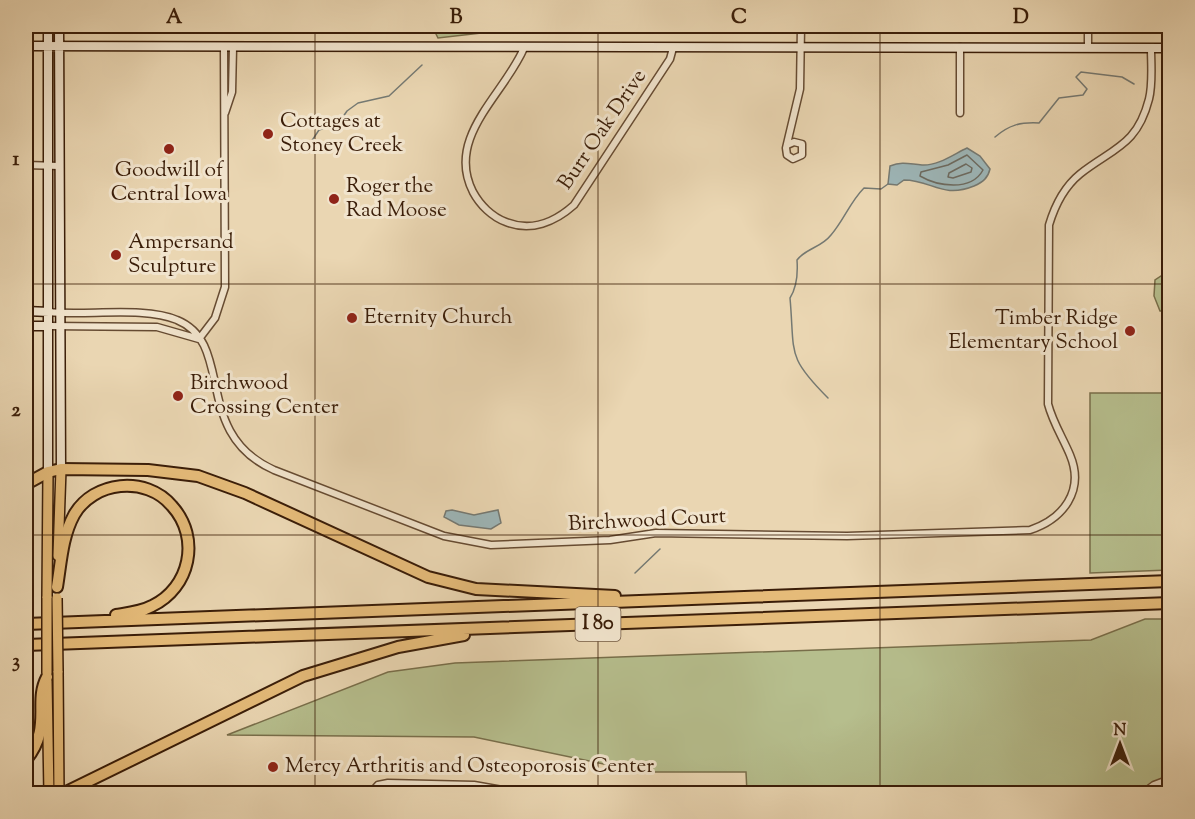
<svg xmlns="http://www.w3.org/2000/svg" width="1195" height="819" font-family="'Sorts Mill Goudy',serif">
	<rect width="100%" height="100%" fill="#ead6b2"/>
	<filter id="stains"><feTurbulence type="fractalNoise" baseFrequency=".00333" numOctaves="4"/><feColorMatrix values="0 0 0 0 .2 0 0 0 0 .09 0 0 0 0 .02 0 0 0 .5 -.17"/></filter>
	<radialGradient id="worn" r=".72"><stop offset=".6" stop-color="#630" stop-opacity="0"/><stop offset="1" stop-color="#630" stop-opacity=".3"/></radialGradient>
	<path fill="#b6be8d" stroke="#786e4a" stroke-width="1.5" d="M432,26h74l-16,6 -52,6z
		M1167,272l2,39h-9l-6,-15 1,-16z
		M1090,393h79v177l-79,3z
		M1145,619h24v160l-27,14h-395l-1,-21h-104l-168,-35 -247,-2 161,-63 67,-9 636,-23z"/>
	<path fill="#9db6b8" stroke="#757972" stroke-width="1.5" d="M967,148l13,8 10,13c-2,9 -7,13 -16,17 -32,13 -42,-6 -70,-6l-7,5 -9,-1 2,-18c13,-5 19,-2 32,-1 16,1 32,-11 45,-17z
		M452,510l22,5 24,-5 3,13 -10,6 -32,-4 -15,-8 2,-6z"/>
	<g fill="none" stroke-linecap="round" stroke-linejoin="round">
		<path stroke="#6c6a60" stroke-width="1.5" d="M967,155l16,15c-12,22 -46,16 -63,6l1,-4 27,-7z
			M966,164l6,4 -1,4 -18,6 -5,-1 1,-4z"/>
		<path stroke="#757972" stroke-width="1.5" d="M444,30l19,-4
			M995,137c14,-12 25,-15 44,-14l20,-25 24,-3 4,-6 -11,-12 5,-5 41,5 12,7
			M309,145l10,-15 19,-6 9,-13 11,-8 31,-7 33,-31
			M828,398c-42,-42 -33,-44 -38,-100 7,-11 8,-24 7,-38 9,-12 24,-12 34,-25 13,-15 19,-33 33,-47l17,1 7,-5
			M635,573l25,-24"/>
		<g stroke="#664b32" stroke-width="9">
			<path id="street" d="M1088,26v22
				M960,47v66
				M524,48c-20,47 -79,89 -51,144 7,13 19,25 33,30 25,10 49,0 68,-17l96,-146 3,-11
				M225,113l7,-21 1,-44
				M787,145l7,-3 8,2v11l-9,4 -6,-4 -1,-7 14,-59 1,-63
				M26,165l33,1
				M49,312c36,4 96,-6 128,8 59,24 14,113 97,150l170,66 47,9 119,-5 46,-7 191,3 183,-6c33,-11 55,-39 40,-75 -7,-17 -17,-32 -22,-51l1,-179c6,-20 15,-38 31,-51 33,-26 57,-28 69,-75 4,-16 2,-35 2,-51
				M49,326l108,1 42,12
				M199,339l16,-21 10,-31 -1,-239
				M370,794l8,-9 10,-2 86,2 52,9
				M1142,794l12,-9 16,-6"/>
		</g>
		<g stroke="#3a1d08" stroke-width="11">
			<path id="secondary" d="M48,26v446
				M59,26l2,443
				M26,46l1144,2
				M26,311l23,1
				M26,326h23"/>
		</g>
		<g stroke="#3a1d08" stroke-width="12">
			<path id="primary" d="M58,556l3,-87
				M47,598l1,-126
				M58,671l1,123
				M47,681l2,113"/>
		</g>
		<g stroke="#3a1d08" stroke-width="14">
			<path id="highway" d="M26,484l22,-12 13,-3 87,1 50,6 47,17 183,84 48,12 139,7
				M57,587c4,-24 5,-50 17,-72 19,-34 72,-40 98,-9 29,32 18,82 -20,100 -11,6 -23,7 -36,9
				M26,624l1144,-43
				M26,645l1144,-42
				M26,760c27,-34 7,-57 21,-83
				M62,794l241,-118 95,-29 66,-12"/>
		</g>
		<use href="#street" stroke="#f1e4cd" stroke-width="6"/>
		<use href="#secondary" stroke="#f1e4cd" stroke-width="8"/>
		<use href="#primary" stroke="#e5bb79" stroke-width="9"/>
		<use href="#highway" stroke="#e5bb79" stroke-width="10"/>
		<g stroke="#3a1d08" stroke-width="12" stroke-linecap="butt">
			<path id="primary-bridge" d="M47,598v75
				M57,598l1,73"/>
		</g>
		<use href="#primary-bridge" stroke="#e5bb79" stroke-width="9"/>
	</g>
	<path fill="none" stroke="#3a1d08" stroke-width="1.5" stroke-opacity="0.55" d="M315,26v768M598,26v768M880,26v768M26,284h1144M26,535h1144"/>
	<g fill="#8f2418" stroke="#f1e4cd" stroke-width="2">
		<circle cx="268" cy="134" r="6"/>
		<circle cx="169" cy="149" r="6"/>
		<circle cx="334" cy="199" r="6"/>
		<circle cx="116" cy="255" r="6"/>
		<circle cx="352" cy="318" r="6"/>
		<circle cx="1130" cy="331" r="6"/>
		<circle cx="178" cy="396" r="6"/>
		<circle cx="273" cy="767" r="6"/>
	</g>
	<g text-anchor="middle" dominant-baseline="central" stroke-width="6" stroke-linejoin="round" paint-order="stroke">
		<rect fill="#f1e4cd" stroke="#715943" stroke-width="1.5" x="575.5" y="607" width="45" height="34" rx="4.5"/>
		<g font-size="20" font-weight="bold" fill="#3a1d08">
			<text x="598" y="624">I 80</text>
		</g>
		<g font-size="21" fill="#3a1d08" stroke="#f1e4cd" text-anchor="start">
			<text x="280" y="122">Cottages at<tspan x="280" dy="24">Stoney Creek</tspan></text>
			<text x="169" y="171" text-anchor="middle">Goodwill of<tspan x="169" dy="24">Central Iowa</tspan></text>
			<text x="346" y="187">Roger the<tspan x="346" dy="24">Rad Moose</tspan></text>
			<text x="128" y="243">Ampersand<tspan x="128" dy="24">Sculpture</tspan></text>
			<text x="364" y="318">Eternity Church</text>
			<text x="1118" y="319" text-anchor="end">Timber Ridge<tspan x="1118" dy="24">Elementary School</tspan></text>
			<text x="190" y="384">Birchwood<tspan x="190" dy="24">Crossing Center</tspan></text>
			<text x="285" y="767">Mercy Arthritis and Osteoporosis Center</text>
		</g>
		<g font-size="21" fill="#3a1d08" stroke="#f1e4cd">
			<text transform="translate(603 130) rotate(-56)">Burr Oak Drive</text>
			<text transform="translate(647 521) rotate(-3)">Birchwood Court</text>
		</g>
	</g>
	<rect width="1195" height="819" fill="none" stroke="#ead6b2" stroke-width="66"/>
	<g transform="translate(1120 744)" stroke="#f1e4cd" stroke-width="4.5" paint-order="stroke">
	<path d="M0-4.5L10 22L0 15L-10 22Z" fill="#3a1d08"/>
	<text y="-9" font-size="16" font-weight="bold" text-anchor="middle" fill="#3a1d08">N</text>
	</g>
	<rect x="33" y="33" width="1129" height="753" fill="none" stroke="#3a1d08" stroke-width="2"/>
	<g font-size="20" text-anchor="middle" font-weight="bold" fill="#3a1d08">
		<text x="174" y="23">A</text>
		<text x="456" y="23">B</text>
		<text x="739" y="23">C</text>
		<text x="1021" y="23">D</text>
		<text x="16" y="165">1</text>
		<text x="16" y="416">2</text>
		<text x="16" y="667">3</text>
	</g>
	<rect width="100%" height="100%" filter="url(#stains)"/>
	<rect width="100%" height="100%" fill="url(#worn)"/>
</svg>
